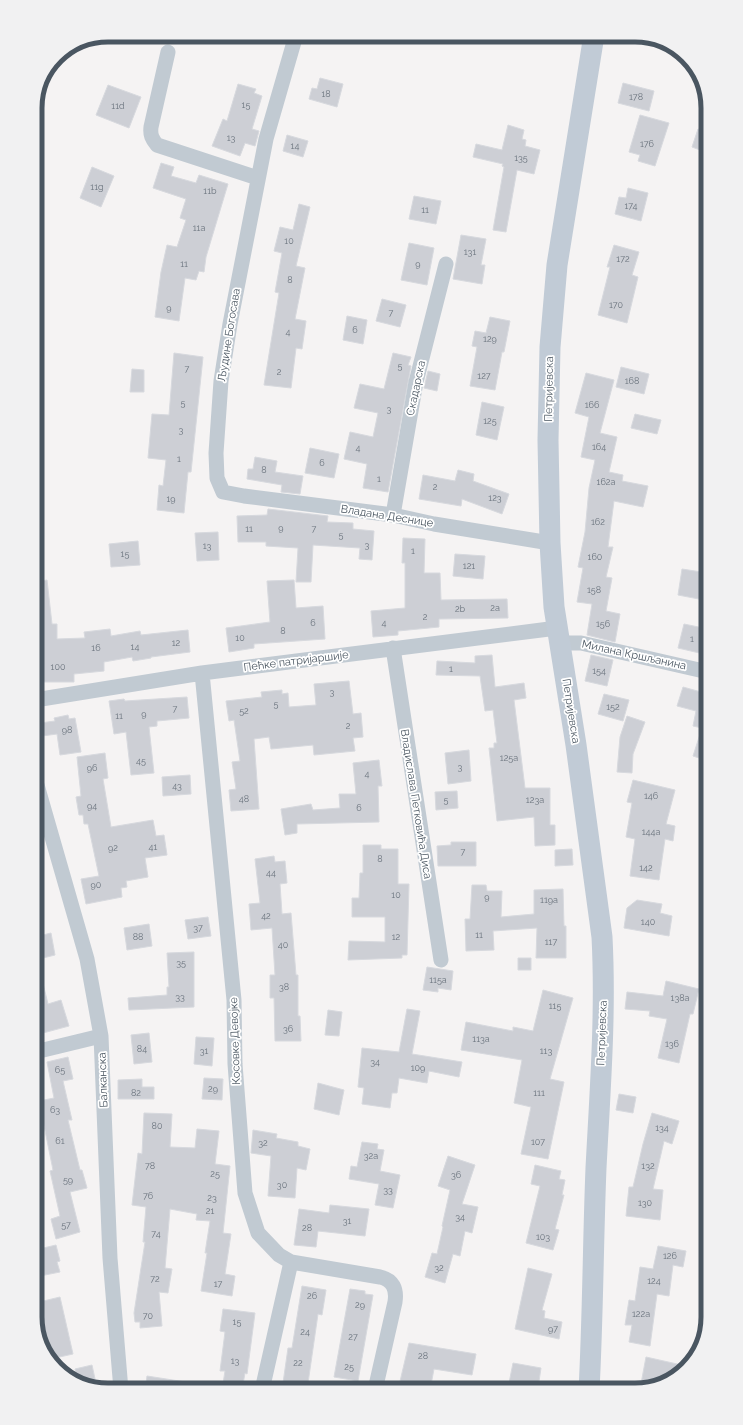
<svg xmlns="http://www.w3.org/2000/svg" width="743" height="1425" font-family="Raleway,sans-serif">
	<rect width="100%" height="100%" fill="#f5f3f3"/>
	<path fill="#cdcfd5" stroke="#d7d9de" d="M320,78l23,6 -6,23 -28,-8 3,-11 5,1z
		M623,83l31,8 -5,20 -31,-8z
		M238,84l18,5 -2,4 8,3 -10,33 7,2 -4,15 -10,-3 -5,13 -28,-10 11,-27 4,2z
		M108,85l33,12 -12,31 -33,-13z
		M640,115l29,8 -14,43 -17,-5 2,-6 -11,-3z
		M508,125l16,5 -2,9 4,1 -1,6 15,4 -6,24 -17,-4 -11,62 -13,-2 11,-63 -2,-1 1,-2 -30,-7 3,-13 26,6z
		M698,129l10,3v21l-16,-6z
		M287,135l21,6 -5,16 -20,-6z
		M161,163l13,4 -3,9 25,7 3,-8 29,9 -22,73 -2,15 -5,-1 -3,9 -11,-2 -6,43 -24,-4 6,-45 6,-27 10,2 9,-27 -6,-2 6,-19 -33,-11z
		M92,167l22,9 -13,31 -21,-9z
		M628,188l20,5 -7,28 -26,-7 4,-17 7,1z
		M414,196l27,5 -5,23 -27,-5z
		M299,204l11,3 -14,59 9,2 -10,51 11,2 -4,28 -6,-1 -5,40 -27,-3 15,-92 -4,-1 7,-39 -8,-2 6,-24 13,3z
		M461,235l25,4 -5,26h4l-3,19 -29,-5z
		M409,243l25,5 -7,37 -26,-5z
		M614,245l25,7 -7,23 6,2 -11,46 -29,-8 12,-48h-3z
		M382,299l24,6 -6,22 -24,-6z
		M347,316l20,4 -4,24 -20,-4z
		M490,317l20,4 -6,31h-2l-7,38 -25,-4 7,-39 -5,-1 3,-15 11,2z
		M174,353l29,4 -12,115h-3l-4,41 -27,-3 2,-25 4,1 3,-26 -18,-2 4,-44 17,1z
		M393,353l18,4 -3,8 3,1 -23,126 -25,-4 4,-24 -23,-5 6,-27 23,5 5,-24 -24,-5 6,-24 24,5z
		M621,367l28,7 -5,20 -28,-7z
		M132,369l12,1v22h-14z
		M428,371l12,3 -3,17 -13,-3z
		M586,373l28,7 -14,53 17,4 -8,35 14,3 -1,6 26,5 -5,21 -29,-6 -6,46h5l-7,30 6,1 -6,33 14,3 -5,28 -28,-7 5,-31 -15,-2 6,-34 -5,-1 7,-35 4,-44 6,-28 -14,-3 8,-40 -14,-4z
		M482,402l22,5 -7,33 -21,-5z
		M635,414l26,6 -4,14 -26,-6z
		M310,448l29,6 -5,24 -29,-5z
		M255,457l22,4 -2,11 28,4 -3,18 -19,-2 1,-7 -35,-6 1,-10h5z
		M458,470l16,4 -1,7 36,13 -7,20 -40,-15 -1,7 -42,-7 4,-24 32,6z
		M268,509l60,7 -1,6 26,1v6l21,2 -2,29 -13,-1 1,-11 -47,-3 -2,37h-15l2,-34 -32,-2v-4h-28l-1,-26 30,-1z
		M218,532l1,28 -22,1 -2,-28z
		M403,538l22,1 -1,34h16l1,27 66,-1 1,19 -69,1v8l-41,4v4l-25,2 -2,-26 34,-3v-45h-3z
		M138,541l2,24 -29,2 -2,-23z
		M455,554l30,2 -2,23 -30,-3z
		M682,569l26,4 -4,27 -26,-5z
		M47,580l5,44h5v15l28,-1 -1,-6 26,-3 1,7 29,-5 1,4 47,-5 2,22 -39,5v1l-18,3 -1,-4 -28,5v9l-30,3v8h-32v-32h-7v-68z
		M294,580l2,28 27,-2 2,33 -71,5v4l-25,4 -3,-24 44,-6 -3,-41z
		M684,624l24,5v26l-30,-7z
		M492,655l3,32 29,-4 2,15 -12,2 11,88h25v37h5v20l-20,1 -1,-29 -37,4 -8,-73h5v-5h3l-4,-33 -8,1 -5,-35 -44,-1 1,-14 38,2v-7z
		M591,655l22,5 -6,26 -22,-5z
		M349,681l4,33 8,-1 2,24 -10,1 2,13 -41,4 -1,-10 -42,4 -2,-12 -15,2 5,70 -28,2 -2,-21 7,-1 -4,-27 8,-1 -6,-41 -5,1 -3,-20 36,-4 -1,-5 21,-2v4l6,-1 1,14 27,-2 -2,-21z
		M704,683l4,1v77l-15,-5 9,-28 -9,-2 3,-15 -19,-5 6,-19 18,5z
		M604,694l25,6 -6,21 -25,-7z
		M187,697l2,21 -32,3v5l-8,1 5,46 -23,2 -5,-43 -12,2 -5,-33 15,-2 1,2z
		M68,715l1,4 6,-1 6,34 -21,3 -3,-21 -15,2 -2,-13 15,-2 -1,-3z
		M627,716l18,6 -12,32 -1,19 -15,-1 3,-35z
		M469,750l2,31 -23,3 -3,-31z
		M105,753l3,25 -5,1 8,48 42,-7 3,16 8,-1 3,20 -22,3 3,19 -22,4 1,6 -6,1 1,9 -36,7 -5,-25 18,-3 -11,-52h-4l-1,-9h-4l-3,-18 5,-1 -4,-39z
		M379,760l3,26h-4l1,36 -82,2v9l-12,2 -4,-26 30,-5 2,6 27,-2 -1,-14h17l-3,-31z
		M190,775l1,19 -28,2 -1,-19z
		M633,780l42,10 -9,34 9,2 -2,15 -8,-2 -6,41 -29,-4 5,-37 -9,-2 6,-34 -5,-1z
		M457,791l1,17 -22,2 -1,-18z
		M451,842h25v24h-38l-1,-20 14,-1z
		M363,845h18v4h17v35h11l-2,71h-5v3l-54,2 1,-19 36,1v-25h-33v-19h7l1,-25h3z
		M572,849l1,16 -18,1v-16z
		M274,856l1,6 10,-1 2,22 -7,1 2,30 9,-1 5,62h2v41h2l1,25h-26l-1,-43h-4v-23h5l-3,-47 -21,2 -2,-26 11,-1 -5,-44z
		M472,885h14l1,6h15l-1,26 33,-3v-24l29,-1 1,37h2v32h-30l1,-30 -44,3 1,19 -28,1 -1,-32h5z
		M637,900l25,4 -2,9 12,3 -3,20 -45,-8 3,-20z
		M208,917l3,19 -23,3 -3,-19z
		M149,924l3,22 -25,4 -3,-22z
		M51,933l4,22 -20,5v-23z
		M194,952v55l-65,3 -1,-12 39,-3v-8h2l-2,-34z
		M518,958h13v12h-13z
		M427,967l26,4 -2,19 -13,-2v4l-15,-2z
		M40,971l8,33 13,-4 8,26 -26,7 -8,-28v-33z
		M666,981l33,8 -6,25h-3l-11,49 -21,-5 9,-39 -18,-3 1,-5 -25,-2 2,-17 36,4z
		M543,990l30,8 -23,81 14,3 -16,77 -27,-5 10,-47 -17,-4 8,-43 -61,-10 5,-28 47,9v-4l20,4z
		M407,1009l13,2 -8,43 50,8 -3,15 -30,-6 -2,12 -28,-5 -2,15h-5l-2,15 -28,-4 2,-16 -6,-1 4,-39 37,4z
		M328,1010l14,2 -3,24 -14,-1z
		M149,1033l3,29 -18,2 -3,-29z
		M196,1037l18,1 -2,28 -18,-2z
		M68,1057l5,22 -10,2 9,39h-4l12,50h2l5,18 -17,4 10,40 -24,7 -5,-20 9,-3 -10,-45 3,-1 -14,-69 15,-3 -7,-36z
		M204,1078l19,1 -1,21 -20,-1z
		M142,1079v8h12v12h-36v-19z
		M318,1083l26,7 -5,25 -25,-6z
		M619,1094l17,3 -3,16 -17,-3z
		M144,1113l28,1 -2,33 25,1 2,-19 22,2 -4,33 15,2 -7,67 8,1 -6,40 10,2 -3,20 -31,-5 6,-38h-2l5,-32 -14,-1 1,-6 -27,-5 -5,59 7,1 -4,24 -9,-1 3,34 -22,2v-6h-5l-1,-9 11,-71h-2l3,-35 -14,-2 6,-52 4,1z
		M652,1113l27,8 -7,23 -8,-3 -11,48 10,1 -3,30 -34,-4 3,-29h4l10,-43z
		M253,1130l24,4 -1,4 22,4v4l12,3 -4,21 -9,-2 -2,30 -27,-2 3,-40 -20,-3z
		M362,1142l16,2 -1,5 7,1 -4,21 20,4 -7,33 -18,-3 4,-21 -30,-5 2,-13 6,1z
		M448,1156l27,9 -13,39 16,3 -6,26 -7,-2 -5,25 -7,-2 -8,29 -20,-6 7,-24 5,1 6,-27 -1,-1 8,-36 -12,-4z
		M535,1165l26,6 -2,8 6,1 -3,15h2l-9,34 4,1 -6,20 -27,-7 14,-57 -9,-2z
		M330,1205l39,4 -4,27 -47,-5 -2,16 -22,-2 5,-36 30,4z
		M56,1245l4,16 -3,1 3,10 -25,5v-27z
		M658,1246l28,5 -3,16 -10,-2 -4,31 -12,-2 -7,52 -21,-4 3,-17h-7l4,-25 6,1 5,-34 13,2z
		M528,1268l24,6 -10,36 3,1 -1,7 18,4 -3,17 -44,-10z
		M302,1286l24,4 -4,25 -4,-1 -11,76h-25l6,-42h4z
		M350,1289l15,2v3l8,1 -15,86 -24,-4z
		M60,1297l13,57 -18,4 -1,-4 -6,1 -3,-4 -10,-36v-12z
		M223,1309l32,4 -8,61 -2,-1 -3,17h-20l3,-19h-5l5,-39 -5,-1z
		M409,1343l67,11 -4,21 -38,-6 -4,21h-32z
		M646,1357l40,9 -23,19 -23,4z
		M513,1363l28,5 -3,20 -29,-5z
		M92,1365l5,23 -19,-8 -3,-11z
		M147,1376l45,7v7h-47z"/>
	<g fill="none" stroke-linecap="round" stroke-linejoin="round">
		<path stroke="#c1cad2" stroke-width="15" d="M296,35l-30,104 -36,185 -9,57 -5,72 1,25 6,14 21,4 149,19 41,9 116,19
			M168,52l-17,75c-1,8 1,12 6,18l101,33
			M393,515l23,-133 30,-118
			M560,643h21l127,29
			M393,648l48,312
			M202,673l32,327 1,64 10,129 13,40 21,22 12,7 -29,128
			M35,700l167,-27 355,-45
			M35,778l52,181 14,77 9,222 11,132
			M35,1052l66,-16
			M291,1262l89,15c13,3 17,12 15,25l-20,88"/>
		<path stroke="#c1cbd6" stroke-width="21" d="M589,1390c4,-74 4,-148 7,-222 4,-77 10,-154 6,-231l-26,-192 -22,-138 -4,-64 -2,-103 2,-93 7,-82 37,-230"/>
	</g>
	<g text-anchor="middle" dominant-baseline="central" stroke-width="3.5" stroke-linejoin="round" paint-order="stroke">
		<g font-size="9" fill="#6b747e">
			<text x="326" y="94">18</text>
			<text x="636" y="97">178</text>
			<text x="246" y="105">15</text>
			<text x="118" y="106">11d</text>
			<text x="231" y="138">13</text>
			<text x="647" y="144">176</text>
			<text x="295" y="146">14</text>
			<text x="521" y="158">135</text>
			<text x="97" y="187">11g</text>
			<text x="210" y="191">11b</text>
			<text x="631" y="206">174</text>
			<text x="425" y="210">11</text>
			<text x="199" y="228">11a</text>
			<text x="289" y="241">10</text>
			<text x="470" y="252">131</text>
			<text x="623" y="259">172</text>
			<text x="184" y="264">11</text>
			<text x="418" y="264">9</text>
			<text x="290" y="280">8</text>
			<text x="616" y="305">170</text>
			<text x="169" y="308">9</text>
			<text x="391" y="313">7</text>
			<text x="355" y="330">6</text>
			<text x="288" y="332">4</text>
			<text x="490" y="339">129</text>
			<text x="400" y="366">5</text>
			<text x="187" y="369">7</text>
			<text x="279" y="372">2</text>
			<text x="484" y="376">127</text>
			<text x="632" y="381">168</text>
			<text x="183" y="403">5</text>
			<text x="592" y="405">166</text>
			<text x="389" y="409">3</text>
			<text x="490" y="421">125</text>
			<text x="181" y="430">3</text>
			<text x="599" y="447">164</text>
			<text x="358" y="448">4</text>
			<text x="179" y="459">1</text>
			<text x="322" y="463">6</text>
			<text x="264" y="470">8</text>
			<text x="379" y="479">1</text>
			<text x="606" y="482">162a</text>
			<text x="435" y="487">2</text>
			<text x="495" y="498">123</text>
			<text x="171" y="499">19</text>
			<text x="598" y="522">162</text>
			<text x="281" y="528">9</text>
			<text x="249" y="529">11</text>
			<text x="314" y="529">7</text>
			<text x="341" y="535">5</text>
			<text x="367" y="545">3</text>
			<text x="207" y="546">13</text>
			<text x="413" y="551">1</text>
			<text x="125" y="554">15</text>
			<text x="595" y="557">160</text>
			<text x="469" y="566">121</text>
			<text x="594" y="590">158</text>
			<text x="495" y="608">2a</text>
			<text x="460" y="609">2b</text>
			<text x="425" y="617">2</text>
			<text x="313" y="623">6</text>
			<text x="384" y="623">4</text>
			<text x="603" y="624">156</text>
			<text x="283" y="631">8</text>
			<text x="240" y="638">10</text>
			<text x="692" y="639">1</text>
			<text x="176" y="643">12</text>
			<text x="135" y="647">14</text>
			<text x="96" y="648">16</text>
			<text x="58" y="667">100</text>
			<text x="451" y="669">1</text>
			<text x="599" y="671">154</text>
			<text x="332" y="692">3</text>
			<text x="276" y="704">5</text>
			<text x="613" y="707">152</text>
			<text x="175" y="709">7</text>
			<text x="244" y="711">52</text>
			<text x="144" y="714">9</text>
			<text x="119" y="716">11</text>
			<text x="348" y="726">2</text>
			<text x="67" y="730">98</text>
			<text x="509" y="758">125a</text>
			<text x="141" y="761">45</text>
			<text x="460" y="767">3</text>
			<text x="92" y="768">96</text>
			<text x="367" y="774">4</text>
			<text x="177" y="786">43</text>
			<text x="651" y="796">146</text>
			<text x="244" y="799">48</text>
			<text x="446" y="800">5</text>
			<text x="535" y="800">123a</text>
			<text x="92" y="806">94</text>
			<text x="359" y="808">6</text>
			<text x="651" y="832">144a</text>
			<text x="153" y="847">41</text>
			<text x="113" y="848">92</text>
			<text x="463" y="852">7</text>
			<text x="380" y="859">8</text>
			<text x="646" y="868">142</text>
			<text x="271" y="873">44</text>
			<text x="96" y="885">90</text>
			<text x="396" y="895">10</text>
			<text x="487" y="897">9</text>
			<text x="549" y="900">119a</text>
			<text x="266" y="916">42</text>
			<text x="648" y="922">140</text>
			<text x="198" y="928">37</text>
			<text x="479" y="935">11</text>
			<text x="138" y="937">88</text>
			<text x="396" y="937">12</text>
			<text x="551" y="942">117</text>
			<text x="283" y="945">40</text>
			<text x="181" y="963">35</text>
			<text x="438" y="980">115a</text>
			<text x="284" y="987">38</text>
			<text x="180" y="997">33</text>
			<text x="680" y="998">138a</text>
			<text x="555" y="1006">115</text>
			<text x="288" y="1029">36</text>
			<text x="481" y="1039">113a</text>
			<text x="672" y="1044">136</text>
			<text x="142" y="1049">84</text>
			<text x="204" y="1051">31</text>
			<text x="546" y="1051">113</text>
			<text x="375" y="1062">34</text>
			<text x="418" y="1068">109</text>
			<text x="60" y="1070">65</text>
			<text x="213" y="1089">29</text>
			<text x="136" y="1093">82</text>
			<text x="539" y="1093">111</text>
			<text x="55" y="1110">63</text>
			<text x="157" y="1126">80</text>
			<text x="662" y="1128">134</text>
			<text x="60" y="1141">61</text>
			<text x="538" y="1142">107</text>
			<text x="263" y="1143">32</text>
			<text x="371" y="1156">32a</text>
			<text x="150" y="1166">78</text>
			<text x="648" y="1166">132</text>
			<text x="215" y="1174">25</text>
			<text x="456" y="1175">36</text>
			<text x="68" y="1180">59</text>
			<text x="282" y="1185">30</text>
			<text x="388" y="1190">33</text>
			<text x="148" y="1196">76</text>
			<text x="212" y="1198">23</text>
			<text x="645" y="1203">130</text>
			<text x="210" y="1211">21</text>
			<text x="460" y="1217">34</text>
			<text x="347" y="1221">31</text>
			<text x="66" y="1225">57</text>
			<text x="307" y="1228">28</text>
			<text x="156" y="1234">74</text>
			<text x="543" y="1237">103</text>
			<text x="670" y="1256">126</text>
			<text x="439" y="1268">32</text>
			<text x="155" y="1279">72</text>
			<text x="654" y="1281">124</text>
			<text x="218" y="1284">17</text>
			<text x="312" y="1296">26</text>
			<text x="360" y="1305">29</text>
			<text x="641" y="1314">122a</text>
			<text x="148" y="1316">70</text>
			<text x="237" y="1322">15</text>
			<text x="553" y="1329">97</text>
			<text x="305" y="1332">24</text>
			<text x="353" y="1337">27</text>
			<text x="423" y="1356">28</text>
			<text x="235" y="1361">13</text>
			<text x="298" y="1363">22</text>
			<text x="349" y="1367">25</text>
		</g>
		<g font-size="11" fill="#4a5661" stroke="#fff">
			<text transform="translate(229 335) rotate(-81)">Људине Богосава</text>
			<text transform="translate(416 388) rotate(-78)">Скадарска</text>
			<text transform="translate(549 389) rotate(-89)">Петријевска</text>
			<text transform="translate(387 516) rotate(9)">Владана Деснице</text>
			<text transform="translate(634 655) rotate(12)">Милана Кршљанина</text>
			<text transform="translate(296 661) rotate(-7)">Пећке патријаршије</text>
			<text transform="translate(571 711) rotate(81)">Петријевска</text>
			<text transform="translate(416 804) rotate(81)">Владислава Петковића Диса</text>
			<text transform="translate(602 1033) rotate(-88)">Петријевска</text>
			<text transform="translate(235 1041) rotate(-92)">Косовке Девојке</text>
			<text transform="translate(103 1080) rotate(-92)">Балканска</text>
		</g>
	</g>
	<path d="M0 0H743V1425H0ZM108 42H635A66 66 0 0 1 701 108V1317A66 66 0 0 1 635 1383H108A66 66 0 0 1 42 1317V108A66 66 0 0 1 108 42Z" fill="#f1f1f2" fill-rule="evenodd"/>
	<path fill="none" stroke="#4a5661" stroke-width="5" d="M108 42H635A66 66 0 0 1 701 108V1317A66 66 0 0 1 635 1383H108A66 66 0 0 1 42 1317V108A66 66 0 0 1 108 42Z"/>
</svg>
